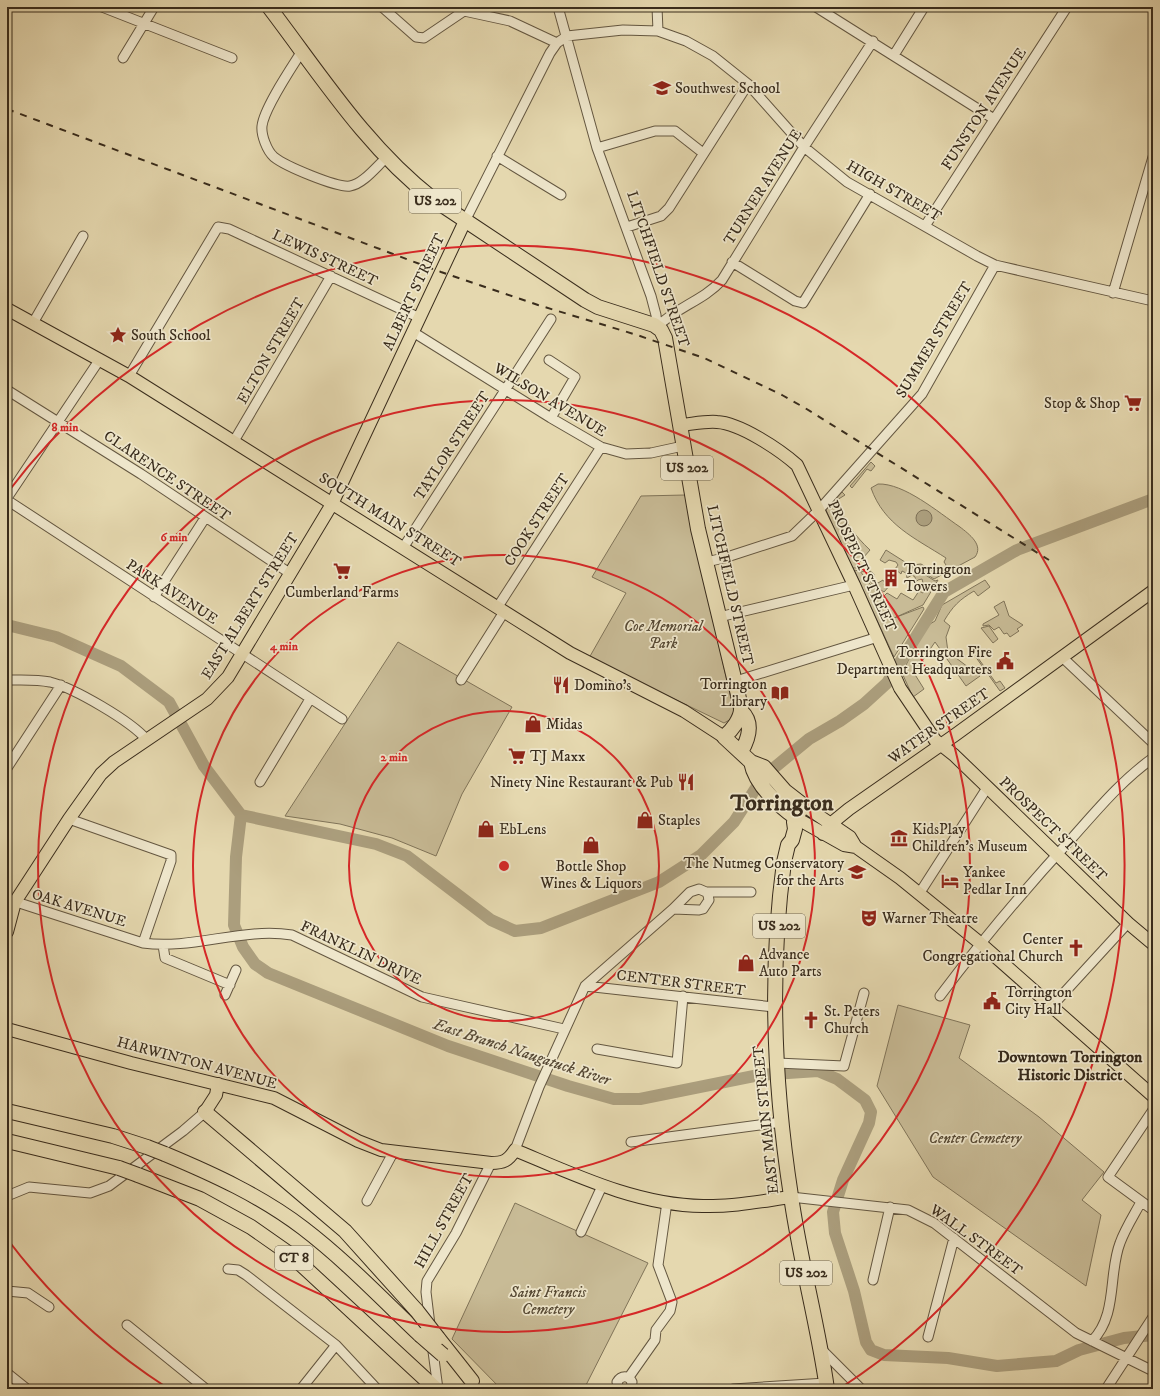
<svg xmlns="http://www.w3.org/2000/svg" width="1160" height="1396" font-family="'IM FELL DW Pica',serif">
	<rect width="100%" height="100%" fill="#e5d8af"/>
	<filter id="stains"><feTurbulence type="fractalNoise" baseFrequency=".005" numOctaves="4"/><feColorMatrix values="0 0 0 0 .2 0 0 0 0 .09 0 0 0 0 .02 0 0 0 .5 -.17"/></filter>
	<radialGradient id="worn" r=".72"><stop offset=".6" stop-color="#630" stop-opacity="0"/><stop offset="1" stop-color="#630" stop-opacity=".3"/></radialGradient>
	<path fill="#c8bb96" stroke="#807459" d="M871,462l4,4 -4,5 -4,-2 -15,19 -2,-2z
		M878,484c26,-1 60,28 82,43 9,7 24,18 15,30l-41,22 -22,-14 9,-1 15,9 3,-4 3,1 4,-5 -2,-3 2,-4c-31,-20 -62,-33 -75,-70z
		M842,492l3,3 -8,5c6,20 18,36 33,50l-13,15 8,6 -2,1 -7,-4h-4l-26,-58z
		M685,495l49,217 -1,6 -9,5 -135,-65 37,-65 -34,-16 49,-81z
		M886,550l49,31 3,-1 -15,25 -29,13 29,-11 1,2 -30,48 -40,-87 6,1 10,13 14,12 3,-3 10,6 4,-6 12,7 6,-9 4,2 2,-3 -5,-6 3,-1 -1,-4 -4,1 -2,2 -1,-5 -3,-2 -5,3 -1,-5 -4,-2 -1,3 -6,-5 3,-4 -2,-3 -7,-2 -4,3 -5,-3z
		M870,571l4,3v7l4,2 5,-3 2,3 -1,2 3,2 3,-2 -6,7 -11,-7 -7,-9z
		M985,580l5,7 -12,9 -4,-5c-15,9 -21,15 -30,30l6,5 -4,11 2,15 32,24 -14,10 -31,-44 -21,31 10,16 -11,8 -11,-24 23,-46 10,-6 7,-16z
		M1004,601l5,15 14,9 -6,4 2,2 -9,6 -3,-4 -3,1 -5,-7 -5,3 -5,-5 -6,1v-2l16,-9 -5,-8z
		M989,626l9,13 -5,4 -12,-15z
		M398,642l114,65 -50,87 -26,62 -44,-18 -52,-14 -55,-8z
		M980,652l2,3 -4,3 18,25 4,-2 5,7 -5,3 -25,-35z
		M898,1005l72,20 -11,33 80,59 65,55 -22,28 19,15 -15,71 -153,-109 -56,-91z
		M515,1203l133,60 -64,126h-83l-49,-50z"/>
	<path fill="#ab9e7d" stroke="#7d7056" d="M916 518a8 8 0 1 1 16 0a8 8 0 1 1-16 0Z"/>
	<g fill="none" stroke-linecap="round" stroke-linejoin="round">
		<path stroke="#ab9e7d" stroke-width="12" d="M7,625l49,12 65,29 48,36 35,64 37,49
			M241,815l-5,42 -2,68 9,22 12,17 13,9 180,73 120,40 46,13h26l119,-24 59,-4 19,8 28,21 6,12 -2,11 -26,57 -10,32 2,21 19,58 12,51 5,8 13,5 64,3 49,8 59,-5 23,-11 45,-12 29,-3
			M241,815l135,29 31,12 84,64 24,11 26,-3 118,-46 42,-27 33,-33 29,-45 46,-38 31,-18 24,-17 23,-21 57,-91 73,-42 136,-51"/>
		<g stroke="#645741" stroke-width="11">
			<path id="minor" d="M102,7l130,51
				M382,7l34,30 8,1 40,-27 -1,-4
				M558,7l39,141 54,148 5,19 1,12
				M657,7l1,24
				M816,7l178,112
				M464,11l46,10 47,22
				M302,51c-10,16 -38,57 -40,75 -1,9 5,25 12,31 11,9 63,31 76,29 13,-2 26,-19 36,-28
				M894,55l30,-48
				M123,58l31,-51
				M597,148l58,-17h20l28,22
				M497,156l64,39
				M465,221l85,-168 7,-10 10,-7 56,-6 35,1 28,10 27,15 35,28 56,63 43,35 130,74 18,9 158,36
				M925,226l142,-219
				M627,227l34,-11 8,-8 79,-124
				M732,262l63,39 8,2 67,-109
				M1113,293l40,-136
				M33,323l50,-87
				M657,327c19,-20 46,-26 65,-47l82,-133 69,-106
				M413,332l138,86 50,29 25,7 25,-1 32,-7
				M549,360l26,17 -24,41
				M129,376l89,-149 11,2 191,89
				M7,390l134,84 150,100
				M234,441l97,-165
				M7,498l93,-139
				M7,500l335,219
				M403,548l148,-229
				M706,562l18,-4 68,-22 27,-26 103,-116 73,-129
				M154,597l51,-79
				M497,608l104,-161
				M719,617l135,-32
				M1062,657l91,86
				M7,680c14,0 29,-1 43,2 24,6 81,39 97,58
				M461,680l43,-68
				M736,681l142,-44
				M7,768l54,-83
				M260,782l50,-83
				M69,819l102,36v6l-28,82
				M706,892h45
				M919,894l68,-106
				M7,899l136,44c50,7 99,-16 149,-8l130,62 142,32
				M163,945l2,13 65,27
				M585,986l189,21
				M225,995l11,-25
				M940,996c42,-56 86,-108 133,-159 25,-28 49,-57 80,-79
				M1052,1006l76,-83
				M597,1049l80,14 6,-67
				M777,1063l67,3 20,-73
				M1153,1110l-45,67 45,33
				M631,1142l151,-20
				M515,1150l24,-63 46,-101 88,-77 17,-17 9,-3 7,3 2,3 1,5 -6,9 -4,1 -26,-1
				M7,1196l22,-9 61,6 19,-7 74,-55 22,-19
				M791,1197l117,13 26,13 142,110 77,38
				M367,1201l27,-50
				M581,1232l21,-46
				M228,1269l10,1 8,5 90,70 41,44
				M873,1280l17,-73
				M7,1291l21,2 21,14
				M127,1325l79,64
				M430,1325l-4,-33 1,-11 29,-48 35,-70
				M928,1337l26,-99
				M1092,1341c26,-26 16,-67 28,-98 5,-14 14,-28 21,-41
				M432,1344l6,45
				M821,1349l40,40
				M7,1373l20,16
				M629,1377l26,-37 1,-10 14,-19 2,-9 -14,-37 9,-63
				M301,1389l35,-44
				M619,1389l-2,-7c4,-7 12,-7 15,0l-1,7
				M733,1389l93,-6
				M1106,1389l47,-72"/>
		</g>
		<g stroke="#392c1c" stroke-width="14">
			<path id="major" d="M7,309l122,67 441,277 114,58 40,26
				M680,425c12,-1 25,-4 37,-3 23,1 63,28 80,43l57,120 46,103 35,52 19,15 174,168 25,21
				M803,805l47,32 6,10
				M796,818l48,27 12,2 44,31 80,65 173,153
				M823,834l10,-12 16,-13 106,-74 198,-144
				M7,932l8,-30 54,-83 32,-45 13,-12 93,-63 21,-22 104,-173 133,-283
				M7,1029l124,34 143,35 84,43 23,9 110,13c12,0 17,-2 24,-13 60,25 122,55 188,56 29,1 59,-5 88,-9
				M205,1112l11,-17 2,-11"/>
		</g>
		<g stroke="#392c1c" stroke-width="16">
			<path id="highway" d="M269,7c51,67 97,140 164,192l152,101 13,7 56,18 7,5 4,8 33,191 43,178c1,11 -9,23 -17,30l27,25 13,5 21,24 18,14 -9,17 1,7 -3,11 -4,5 -4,17c-15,111 -10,224 7,334 9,65 27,128 36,193
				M741,752c8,-14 13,-29 0,-41
				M751,762c4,22 27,43 45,56
				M7,1111l106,25 34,11
				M205,1112l140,119 72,80
				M7,1141l112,27
				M165,1154c48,20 96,42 138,74 42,32 79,71 117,107
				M138,1175l62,24 51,28 40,28 145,134
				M438,1338l34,43"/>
		</g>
		<use href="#minor" stroke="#eee6cb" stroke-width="9"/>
		<use href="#major" stroke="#e5d8af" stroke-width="12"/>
		<use href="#highway" stroke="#e5d8af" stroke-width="14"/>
		<path stroke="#392c1c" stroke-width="2" stroke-dasharray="7 7" stroke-linecap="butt" d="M7,109l434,163 97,33 99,30 67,23 78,37 23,13 244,152"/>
		<g stroke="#392c1c" stroke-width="16" stroke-linecap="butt">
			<path id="highway-bridge" d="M147,1147l18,7
				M119,1168l19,7
				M417,1311l21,27
				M420,1335l23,20"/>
		</g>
		<use href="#highway-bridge" stroke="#e5d8af" stroke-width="14"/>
	</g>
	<g fill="none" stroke="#d62828" stroke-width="2">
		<circle cx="504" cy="866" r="155"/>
		<circle cx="504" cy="866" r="311"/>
		<circle cx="504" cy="866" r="466"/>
		<path d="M166 1387A621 621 0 0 1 8 1240M8 492A621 621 0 1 1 842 1387"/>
	</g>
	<defs>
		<g id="school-bare" transform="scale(1.38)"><path d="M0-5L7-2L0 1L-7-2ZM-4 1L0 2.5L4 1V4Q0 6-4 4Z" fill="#8f2418" stroke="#eee6cb" stroke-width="2.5" paint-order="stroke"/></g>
		<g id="sight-bare" transform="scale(1.38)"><path d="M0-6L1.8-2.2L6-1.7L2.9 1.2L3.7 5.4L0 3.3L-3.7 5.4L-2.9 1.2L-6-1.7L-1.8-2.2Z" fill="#8f2418" stroke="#eee6cb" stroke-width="2.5" paint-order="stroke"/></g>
		<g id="supermarket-bare" transform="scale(1.38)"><path d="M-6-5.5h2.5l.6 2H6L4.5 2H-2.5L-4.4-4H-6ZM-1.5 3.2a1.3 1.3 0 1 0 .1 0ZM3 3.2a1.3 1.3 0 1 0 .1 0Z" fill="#8f2418" stroke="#eee6cb" stroke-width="2.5" paint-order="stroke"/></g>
		<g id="building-bare" transform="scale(1.38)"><path d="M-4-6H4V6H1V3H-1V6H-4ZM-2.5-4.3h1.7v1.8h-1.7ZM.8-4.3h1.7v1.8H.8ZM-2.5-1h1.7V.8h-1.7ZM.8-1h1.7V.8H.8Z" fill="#8f2418" stroke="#eee6cb" stroke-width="2.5" paint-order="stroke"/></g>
		<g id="civic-bare" transform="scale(1.38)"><path d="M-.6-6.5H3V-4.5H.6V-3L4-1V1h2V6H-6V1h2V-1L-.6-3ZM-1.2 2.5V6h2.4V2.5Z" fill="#8f2418" stroke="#eee6cb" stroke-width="2.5" paint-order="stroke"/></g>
		<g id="restaurant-bare" transform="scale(1.38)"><path d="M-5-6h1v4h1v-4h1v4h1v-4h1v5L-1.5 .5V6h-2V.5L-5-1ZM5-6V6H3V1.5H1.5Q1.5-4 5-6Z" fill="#8f2418" stroke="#eee6cb" stroke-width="2.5" paint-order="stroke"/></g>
		<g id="library-bare" transform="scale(1.38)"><path d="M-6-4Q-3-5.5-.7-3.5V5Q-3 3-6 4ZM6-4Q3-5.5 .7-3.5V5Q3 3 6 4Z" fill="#8f2418" stroke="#eee6cb" stroke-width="2.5" paint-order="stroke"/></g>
		<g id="shop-bare" transform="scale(1.38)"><path d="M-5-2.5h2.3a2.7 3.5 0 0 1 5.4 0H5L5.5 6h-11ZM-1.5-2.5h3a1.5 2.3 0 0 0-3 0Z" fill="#8f2418" stroke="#eee6cb" stroke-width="2.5" paint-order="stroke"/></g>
		<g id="museum-bare" transform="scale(1.38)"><path d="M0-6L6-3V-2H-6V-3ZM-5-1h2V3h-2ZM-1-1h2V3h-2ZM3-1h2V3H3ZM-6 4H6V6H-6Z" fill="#8f2418" stroke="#eee6cb" stroke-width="2.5" paint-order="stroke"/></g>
		<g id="hotel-bare" transform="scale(1.38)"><path d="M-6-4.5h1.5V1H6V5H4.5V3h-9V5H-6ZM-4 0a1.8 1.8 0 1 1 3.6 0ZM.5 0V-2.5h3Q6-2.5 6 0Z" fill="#8f2418" stroke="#eee6cb" stroke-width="2.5" paint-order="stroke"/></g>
		<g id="theatre-bare" transform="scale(1.38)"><path d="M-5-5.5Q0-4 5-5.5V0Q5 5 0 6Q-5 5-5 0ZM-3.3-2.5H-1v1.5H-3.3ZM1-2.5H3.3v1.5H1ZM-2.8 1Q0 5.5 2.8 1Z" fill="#8f2418" stroke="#eee6cb" stroke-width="2.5" paint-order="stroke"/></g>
		<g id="church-bare" transform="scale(1.38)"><path d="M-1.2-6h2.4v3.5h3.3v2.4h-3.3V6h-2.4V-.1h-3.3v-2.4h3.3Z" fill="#8f2418" stroke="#eee6cb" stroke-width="2.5" paint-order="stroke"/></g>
	</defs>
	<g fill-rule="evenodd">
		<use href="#school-bare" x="662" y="88"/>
		<use href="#sight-bare" x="118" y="335"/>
		<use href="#supermarket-bare" x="1133" y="403"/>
		<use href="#supermarket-bare" x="342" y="571"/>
		<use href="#building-bare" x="891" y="578"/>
		<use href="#civic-bare" x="1005" y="661"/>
		<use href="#restaurant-bare" x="561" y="685"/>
		<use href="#library-bare" x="780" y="693"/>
		<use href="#shop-bare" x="533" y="724"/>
		<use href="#supermarket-bare" x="517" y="756"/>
		<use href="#restaurant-bare" x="686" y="782"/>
		<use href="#shop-bare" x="645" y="820"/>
		<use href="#shop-bare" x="486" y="829"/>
		<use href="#museum-bare" x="899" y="838"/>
		<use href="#shop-bare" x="591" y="845"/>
		<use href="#school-bare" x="857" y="872"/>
		<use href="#hotel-bare" x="950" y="881"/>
		<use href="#theatre-bare" x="869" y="918"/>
		<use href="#church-bare" x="1076" y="948"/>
		<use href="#shop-bare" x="746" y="963"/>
		<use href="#civic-bare" x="992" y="1001"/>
		<use href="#church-bare" x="811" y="1020"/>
	</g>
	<g text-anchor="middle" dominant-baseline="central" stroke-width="3.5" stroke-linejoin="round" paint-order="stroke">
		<g fill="#eee6cb" stroke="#6f6450" stroke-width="1">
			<rect x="409" y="189" width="52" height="24" rx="3"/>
			<rect x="661" y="456" width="52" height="24" rx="3"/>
			<rect x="753" y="914" width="52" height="24" rx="3"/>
			<rect x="275" y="1246" width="38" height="24" rx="3"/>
			<rect x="780" y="1261" width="52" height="24" rx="3"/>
		</g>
		<g font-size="14" font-weight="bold" fill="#392c1c">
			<text x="435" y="201">US 202</text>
			<text x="687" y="468">US 202</text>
			<text x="779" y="926">US 202</text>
			<text x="294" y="1258">CT 8</text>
			<text x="806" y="1273">US 202</text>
		</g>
		<g font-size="15" fill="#392c1c" stroke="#eee6cb" text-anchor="start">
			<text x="675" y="88">Southwest School</text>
			<text x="131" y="335">South School</text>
			<text x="1120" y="403" text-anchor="end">Stop &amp; Shop</text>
			<text x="904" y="569">Torrington<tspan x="904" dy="17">Towers</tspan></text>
			<text x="342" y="592" text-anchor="middle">Cumberland Farms</text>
			<text x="992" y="652" text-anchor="end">Torrington Fire<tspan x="992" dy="17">Department Headquarters</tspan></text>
			<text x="767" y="684" text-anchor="end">Torrington<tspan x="767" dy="17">Library</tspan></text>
			<text x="574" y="685">Domino's</text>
			<text x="546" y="724">Midas</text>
			<text x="530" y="756">TJ Maxx</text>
			<text x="673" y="782" text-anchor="end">Ninety Nine Restaurant &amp; Pub</text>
			<text x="658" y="820">Staples</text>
			<text x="499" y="829">EbLens</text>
			<text x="912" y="829">KidsPlay<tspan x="912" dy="17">Children's Museum</tspan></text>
			<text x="844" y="863" text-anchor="end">The Nutmeg Conservatory<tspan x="844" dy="17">for the Arts</tspan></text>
			<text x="591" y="866" text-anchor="middle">Bottle Shop<tspan x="591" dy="17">Wines &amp; Liquors</tspan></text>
			<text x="963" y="872">Yankee<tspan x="963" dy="17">Pedlar Inn</tspan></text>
			<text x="882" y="918">Warner Theatre</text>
			<text x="1063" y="939" text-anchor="end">Center<tspan x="1063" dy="17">Congregational Church</tspan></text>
			<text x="759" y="954">Advance<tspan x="759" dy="17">Auto Parts</tspan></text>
			<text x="1005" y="992">Torrington<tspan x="1005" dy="17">City Hall</tspan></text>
			<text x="824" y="1011">St. Peters<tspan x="824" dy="17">Church</tspan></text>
		</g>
		<g font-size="15" fill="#392c1c" stroke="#eee6cb">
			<text transform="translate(984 109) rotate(-57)">FUNSTON AVENUE</text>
			<text transform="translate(763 187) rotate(-58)">TURNER AVENUE</text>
			<text transform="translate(894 191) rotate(30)">HIGH STREET</text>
			<text transform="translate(325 258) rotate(25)">LEWIS STREET</text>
			<text transform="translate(658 269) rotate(71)">LITCHFIELD STREET</text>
			<text transform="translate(414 292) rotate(-65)">ALBERT STREET</text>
			<text transform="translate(934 340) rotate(-59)">SUMMER STREET</text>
			<text transform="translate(271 351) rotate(-60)">ELTON STREET</text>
			<text transform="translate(550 400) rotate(31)">WILSON AVENUE</text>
			<text transform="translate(452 446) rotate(-57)">TAYLOR STREET</text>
			<text transform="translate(167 476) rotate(34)">CLARENCE STREET</text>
			<text transform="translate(390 520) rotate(32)">SOUTH MAIN STREET</text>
			<text transform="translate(537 520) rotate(-57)">COOK STREET</text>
			<text transform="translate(862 566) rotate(65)">PROSPECT STREET</text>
			<text transform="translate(730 585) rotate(77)">LITCHFIELD STREET</text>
			<text transform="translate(172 592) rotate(33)">PARK AVENUE</text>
			<text transform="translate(250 606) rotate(-58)">EAST ALBERT STREET</text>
			<text transform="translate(939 726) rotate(-35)">WATER STREET</text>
			<text transform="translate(1053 829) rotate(44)">PROSPECT STREET</text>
			<text transform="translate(79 908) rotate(17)">OAK AVENUE</text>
			<text transform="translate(361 953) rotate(25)">FRANKLIN DRIVE</text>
			<text transform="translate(681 983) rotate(7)">CENTER STREET</text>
			<text transform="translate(197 1063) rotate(15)">HARWINTON AVENUE</text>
			<text transform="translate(766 1120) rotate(-96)">EAST MAIN STREET</text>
			<text transform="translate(444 1221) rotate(-61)">HILL STREET</text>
			<text transform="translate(976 1240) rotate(36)">WALL STREET</text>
		</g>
		<g font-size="15" font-style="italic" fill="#564934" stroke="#eee6cb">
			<text x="663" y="626">Coe Memorial<tspan x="663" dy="17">Park</tspan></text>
			<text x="975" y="1138">Center Cemetery</text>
			<text x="548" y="1292">Saint Francis<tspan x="548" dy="17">Cemetery</tspan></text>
		</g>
		<g font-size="16" font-style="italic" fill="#564834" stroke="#eee6cb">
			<text transform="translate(522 1052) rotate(18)">East Branch Naugatuck River</text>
		</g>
		<g font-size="16" font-weight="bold" fill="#392c1c" stroke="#eee6cb">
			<text x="1070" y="1057">Downtown Torrington<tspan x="1070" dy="18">Historic District</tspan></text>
		</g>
		<g font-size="23" font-weight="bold" fill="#392c1c" stroke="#eee6cb">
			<text x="782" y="803">Torrington</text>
		</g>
	</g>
	<circle cx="504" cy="866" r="6" fill="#d62828" stroke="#eee6cb" stroke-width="2"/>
	<g font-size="12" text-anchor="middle" font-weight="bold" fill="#d62828" stroke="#eee6cb" stroke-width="3.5" stroke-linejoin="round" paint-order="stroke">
		<text x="65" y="431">8 min</text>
		<text x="174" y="541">6 min</text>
		<text x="284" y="650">4 min</text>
		<text x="394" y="761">2 min</text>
	</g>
	<rect width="1160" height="1396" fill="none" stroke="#e5d8af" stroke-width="24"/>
	<rect x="8" y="8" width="1144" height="1380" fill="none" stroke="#392c1c" stroke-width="2"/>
	<rect x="12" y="12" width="1136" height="1372" fill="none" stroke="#392c1c"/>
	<rect width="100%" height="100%" filter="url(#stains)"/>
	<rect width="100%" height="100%" fill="url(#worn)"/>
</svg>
